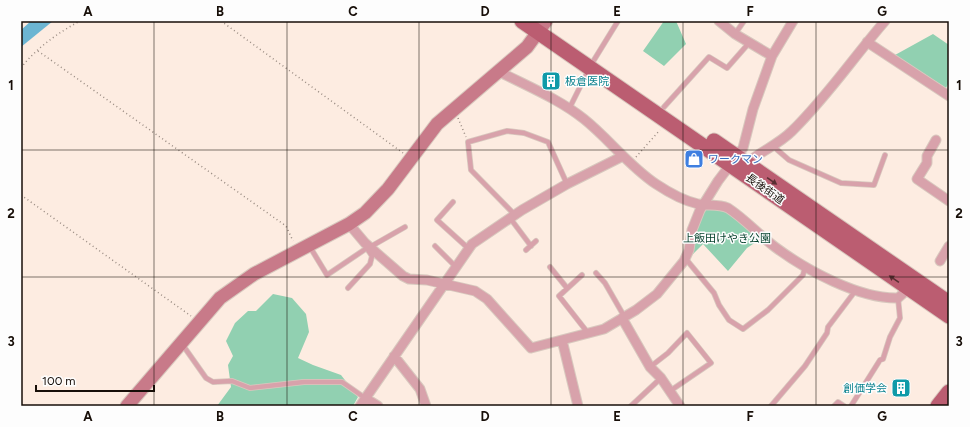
<svg xmlns="http://www.w3.org/2000/svg" width="970" height="427" font-family="Figtree,'Noto Sans JP',sans-serif">
	<rect width="100%" height="100%" fill="#fdece1"/>
	<path fill="#91d0b1" d="M664,21h12l10,23 -22,22 -21,-15z
		M933,34l16,11v37l-3,6 -51,-33z
		M703,207l19,3 9,4 28,26 -12,8 -19,23 -25,-27 -14,14z
		M273,294l19,4 14,16 3,18 -11,26 15,7 28,10 17,22 -5,9h-136l14,-19 -3,-22 5,-9 -7,-15 9,-18 13,-12h8z"/>
	<path fill="#6cb5d2" d="M31,21h22l-32,26v-17z"/>
	<g fill="none" stroke-linecap="round" stroke-linejoin="round">
		<g stroke="#d8c8be" stroke-width="6">
			<path id="lane" d="M735,34l9,-13
				M594,60l24,-39
				M664,107l45,-50 18,11 22,-25
				M569,109l20,-40
				M774,147l15,13 52,23 33,2 11,-30
				M453,202l-16,18 32,29
				M515,215l-44,-45 -3,-28 39,-11 17,2 24,9 19,42
				M510,218l21,28
				M435,246l21,21
				M310,247l17,28 40,-27
				M370,247l35,-20
				M526,250l10,-9
				M685,258l29,35 5,12 10,15 14,9 25,-19 35,-35 2,-8
				M550,267l17,21
				M596,273l9,10 19,33
				M582,275l-23,21 29,37
				M348,288l22,-24 2,-8 -4,-6
				M182,344l24,34 7,4 19,-1 18,7 54,-6h38l23,16
				M650,367l18,-14 19,-20 24,30 -41,28
				M631,406l30,-28
				M771,406l34,-40 22,-33 1,-6 28,-37
				M834,406l4,-4 6,4
				M851,406l29,-46 3,-1 7,-22 10,-19 -2,-20"/>
		</g>
		<g stroke="#d8c8be" stroke-width="11">
			<path id="street" d="M719,21l16,13 37,22
				M867,42l82,54
				M498,71c29,15 61,28 86,48 25,20 45,47 72,65 12,8 29,17 42,20 10,2 20,0 30,4 17,11 31,27 47,39 31,23 84,52 123,51l10,-9
				M936,140l-9,16v7l-10,16 32,22
				M747,163c14,-12 31,-18 45,-32 34,-33 61,-73 93,-110
				M349,224l16,19 38,33 6,3 18,1 48,11 12,8 44,49 73,-19 32,-19 21,-16 27,-33 5,-11 3,-20 8,-20 18,-29 25,-33 10,-39 19,-53 21,-35
				M940,261l9,-15
				M622,318l28,49 11,11 19,28
				M562,340l16,66
				M394,356l26,33 6,17
				M365,398l13,8
				M360,406l112,-162 50,-34 45,-26 56,-28"/>
		</g>
		<g stroke="#d8c8be" stroke-width="15">
			<path id="secondary" d="M127,406l93,-108 34,-24 95,-50 16,-11 23,-24 49,-65 90,-77 19,-26"/>
		</g>
		<g stroke="#d8c8be" stroke-width="17">
			<path id="primary" d="M522,21l427,295
				M714,141l235,162
				M938,406l11,-14"/>
		</g>
		<path stroke="#9a8c83" stroke-width="1.5" stroke-dasharray="1 3" stroke-linecap="butt" d="M221,21l182,132
			M38,51l248,175 7,15
			M21,68c14,-19 38,-36 59,-47
			M458,118l8,19
			M636,157l24,-27
			M21,195l170,121"/>
		<use href="#lane" stroke="#d8a2ab" stroke-width="4.5"/>
		<use href="#street" stroke="#d8a2ab" stroke-width="9"/>
		<use href="#secondary" stroke="#c87a89" stroke-width="13"/>
		<use href="#primary" stroke="#bb5d71" stroke-width="15"/>
	</g>
	<defs><path id="oneway-solid" d="M-6-.8H1V-3.2L6.5 0L1 3.2V.8H-6Z"/></defs>
	<g fill="#592e32">
		<use href="#oneway-solid" transform="translate(772 181) rotate(35)"/>
		<use href="#oneway-solid" transform="translate(894 279) rotate(-145)"/>
	</g>
	<path fill="none" stroke="#170e08" stroke-width="1" stroke-opacity="0.55" d="M154,21v385M287,21v385M419,21v385M551,21v385M683,21v385M816,21v385M21,150h928M21,277h928"/>
	<defs>
		<g id="building-square" transform="scale(1)"><rect x="-9" y="-9" width="18" height="18" rx="4" fill="#0f9aa8" stroke="#fdfdfd"/><path d="M-4-6H4V6H1V3H-1V6H-4ZM-2.5-4.3h1.7v1.8h-1.7ZM.8-4.3h1.7v1.8H.8ZM-2.5-1h1.7V.8h-1.7ZM.8-1h1.7V.8H.8Z" fill="#fff"/></g>
		<g id="shop-square" transform="scale(1)"><rect x="-9" y="-9" width="18" height="18" rx="4" fill="#3f7fe0" stroke="#fdfdfd"/><path d="M-5-2.5h2.3a2.7 3.5 0 0 1 5.4 0H5L5.5 6h-11ZM-1.5-2.5h3a1.5 2.3 0 0 0-3 0Z" fill="#fff"/></g>
	</defs>
	<g fill-rule="evenodd">
		<use href="#building-square" x="551" y="81"/>
		<use href="#shop-square" x="694" y="159"/>
		<use href="#building-square" x="901" y="388"/>
	</g>
	<g text-anchor="middle" dominant-baseline="central" stroke-width="3" stroke-linejoin="round" paint-order="stroke">
		<g font-size="11" fill="#0d838f" stroke="#fdfdfd" text-anchor="start">
			<text x="565" y="81">板倉医院</text>
			<text x="887" y="388" text-anchor="end">創価学会</text>
		</g>
		<g font-size="11" fill="#366cbe" stroke="#fdfdfd" text-anchor="start">
			<text x="708" y="159">ワークマン</text>
		</g>
		<g font-size="11" fill="#170e08" stroke="#fdfdfd">
			<text transform="translate(765 189) rotate(35)">長後街道</text>
		</g>
		<g font-size="11" fill="#023e29" stroke="#fdfdfd">
			<text x="727" y="238">上飯田けやき公園</text>
		</g>
	</g>
	<rect width="970" height="427" fill="none" stroke="#fdfdfd" stroke-width="44"/>
	<path d="M36 385v6h118v-6" fill="none" stroke="#170e08" stroke-width="2"/>
	<text x="42" y="385" font-size="12" fill="#170e08" stroke="#fdfdfd" stroke-width="3" paint-order="stroke">100 m</text>
	<rect x="22" y="22" width="926" height="383" fill="none" stroke="#170e08" stroke-width="1.5"/>
	<g font-size="13" text-anchor="middle" font-weight="bold" fill="#170e08">
		<text x="88" y="16">A</text>
		<text x="220" y="16">B</text>
		<text x="353" y="16">C</text>
		<text x="485" y="16">D</text>
		<text x="617" y="16">E</text>
		<text x="750" y="16">F</text>
		<text x="882" y="16">G</text>
		<text x="11" y="90">1</text>
		<text x="959" y="90">1</text>
		<text x="11" y="218">2</text>
		<text x="959" y="218">2</text>
		<text x="11" y="346">3</text>
		<text x="959" y="346">3</text>
		<text x="88" y="421">A</text>
		<text x="220" y="421">B</text>
		<text x="353" y="421">C</text>
		<text x="485" y="421">D</text>
		<text x="617" y="421">E</text>
		<text x="750" y="421">F</text>
		<text x="882" y="421">G</text>
	</g>
</svg>
